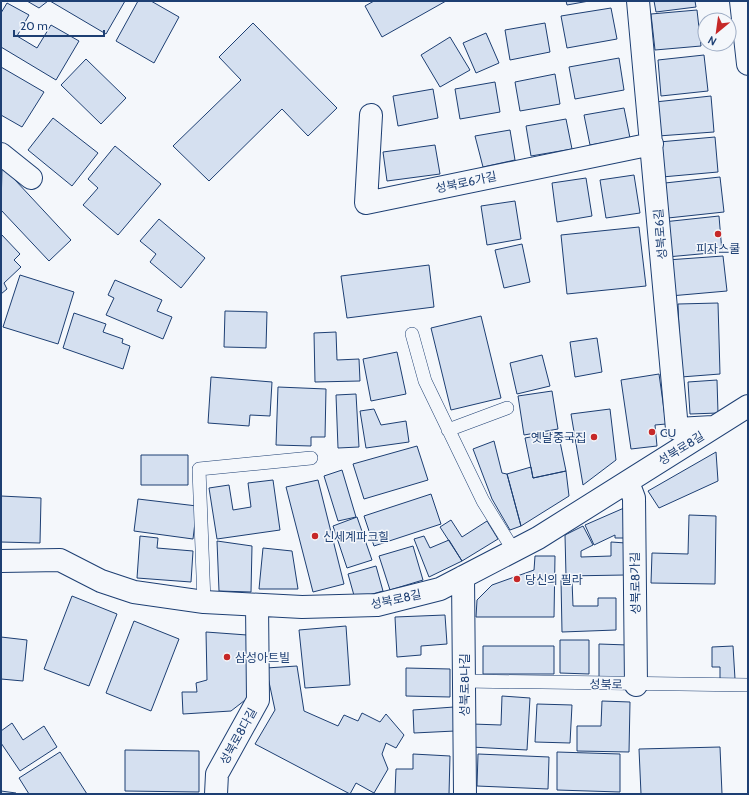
<svg xmlns="http://www.w3.org/2000/svg" width="749" height="795" font-family="Cabin,'Noto Sans KR',sans-serif">
	<rect width="100%" height="100%" fill="#f4f7fb"/>
	<path fill="#d5e0f0" stroke="#1d3f73" d="M27,1h21l-9,7z
		M50,1h75l-19,33z
		M138,1h13l28,16 -25,46 -38,-22z
		M374,1h72l-64,36 -17,-31z
		M566,1h23l-22,4z
		M654,1h41l1,6 -40,5z
		M7,3l22,12 -12,21 20,12 14,-23 28,16 -23,39 -55,-33v-34z
		M611,8l6,31 -50,9 -6,-32z
		M697,10l4,36 -46,4 -4,-36z
		M253,23l84,85 -29,28 -26,-27 -73,72 -36,-35 68,-66 -22,-23z
		M545,23l5,29 -40,8 -5,-30z
		M486,33l13,30 -23,10 -13,-30z
		M450,37l20,33 -30,17 -19,-32z
		M704,55l4,36 -47,5 -3,-36z
		M619,58l5,32 -49,9 -6,-32z
		M86,59l40,39 -25,26 -40,-39z
		M1,67l43,25 -22,35 -21,-12z
		M555,74l5,30 -40,7 -5,-29z
		M495,82l5,30 -40,7 -5,-30z
		M433,89l5,29 -40,8 -5,-30z
		M711,96l3,36 -56,4 -3,-34z
		M624,108l6,30 -40,7 -6,-30z
		M53,118l45,35 -26,33 -44,-36z
		M566,119l6,30 -41,7 -5,-30z
		M510,130l5,30 -32,7 -8,-31z
		M715,137l3,35 -56,5 -3,-35z
		M435,145l5,29 -53,7 -4,-29z
		M115,146l46,38 -43,51 -35,-30 15,-17 -10,-9z
		M2,166l69,74 -22,21 -48,-51z
		M634,175l6,38 -34,5 -6,-38z
		M720,177l4,35 -56,6 -3,-35z
		M586,178l6,38 -35,6 -5,-39z
		M515,201l6,38 -34,6 -6,-39z
		M719,216l3,36 -55,5 -4,-35z
		M159,219l46,39 -24,30 -31,-26 6,-8 -16,-13z
		M639,227l7,59 -79,8 -6,-59z
		M1,234l19,20 -6,6 7,7 -17,16 3,6 -6,5z
		M522,244l8,38 -26,6 -9,-38z
		M723,256l4,35 -57,5 -3,-36z
		M429,265l5,42 -87,11 -6,-42z
		M20,275l54,17 -16,52 -55,-17z
		M115,280l47,20 -5,11 15,6 -9,22 -57,-24 8,-17 -6,-3z
		M718,303l2,71 -39,3 -3,-73z
		M225,311l42,1 -1,36 -42,-1z
		M74,313l32,11 -3,8 20,7 -1,4 8,3 -7,23 -60,-21z
		M481,316l20,82 -50,12 -20,-82z
		M336,332l1,28 22,-1 1,22 -45,1 -1,-49z
		M597,338l5,34 -27,5 -5,-35z
		M397,352l9,42 -35,7 -8,-42z
		M542,355l8,31 -33,8 -7,-31z
		M659,374l7,50 -11,1 2,21 -26,3 -10,-69z
		M211,377l61,5 -2,34 -20,-1 -1,11 -41,-3z
		M717,380l1,33 -28,1 -2,-32z
		M278,387l48,2 -1,48h-14v9l-35,-1z
		M552,391l6,38 -34,6 -6,-39z
		M356,394l3,53 -21,1 -2,-53z
		M374,409l7,16 25,-4 3,21 -43,6 -6,-37z
		M610,409l6,51 -33,25 -12,-71z
		M558,432l8,39 -33,7 -8,-40z
		M494,441l8,32 5,1 14,52 -11,4 -18,-31 -19,-50z
		M417,446l11,34 -64,19 -11,-35z
		M716,452l2,29 -59,27 -11,-17z
		M141,455h47v30h-47z
		M531,467l2,11 33,-7 3,25 -48,30 -14,-52z
		M342,470l14,47 -18,4 -14,-45z
		M273,480l7,50 -63,9 -8,-51 20,-3 4,25 18,-3 -3,-24z
		M318,480l26,104 -31,8 -27,-105z
		M431,494l10,30 -67,22 -10,-30z
		M1,496l40,2 -1,45 -39,-1z
		M138,499l59,7 -4,33 -59,-8z
		M624,508l1,30h-10v-3l-21,10 -9,-20z
		M689,515l27,1 -1,68 -64,-1 1,-30 36,1z
		M357,517l15,43 -25,8 -14,-42z
		M451,520l11,17 25,-16 11,18 -36,22 -22,-34z
		M583,526l10,19 -12,6v6l30,-1v-14l15,1 -1,32 -59,1 -1,-41z
		M140,536l18,2 -1,10 36,3 -2,31 -54,-4z
		M424,536l6,12 19,-8 13,21 -33,16 -15,-38z
		M217,541l35,5 -1,46 -32,-1z
		M413,546l10,34 -33,10 -11,-34z
		M263,548l29,3 6,38h-39z
		M535,556h20l-1,61h-78l1,-17 15,-15 42,-15z
		M376,566l7,25 -28,8 -7,-25z
		M561,580h11l1,26h25v-8h18v32l-54,2z
		M72,596l45,18 -28,72 -45,-17z
		M445,615l2,29 -26,2v9l-24,2 -2,-40z
		M134,621l45,18 -28,72 -45,-18z
		M346,626l4,59 -45,3 -6,-58z
		M206,632l41,3 2,62 -18,14 -48,3 -1,-22h15l-1,-9 11,-3z
		M1,637l26,3 -4,41 -22,-2z
		M560,640h29v34l-29,-1z
		M599,644l29,1 -1,34 -28,-1z
		M483,646h71v28h-71z
		M733,646l2,33 -15,1v-13h-8v-20z
		M297,666l7,45 34,15 6,-11 14,6 4,-8 18,9 6,-8 18,21 -8,13 -10,-5 -4,11 6,15 -14,24 -18,-10 -6,11 -95,-50 20,-34 -9,-42z
		M406,668l44,1v28l-44,-1z
		M502,696l28,2 -3,52 -56,-3 1,-23 29,1z
		M602,701l28,1 -1,50 -52,-1v-25h24z
		M537,704l35,1 -2,38 -35,-1z
		M454,707l1,24 -41,2 -1,-23z
		M12,723l11,17 21,-14 13,21 -37,24 -19,-28v-12z
		M720,747l2,47h-81l-2,-45z
		M125,750l74,1v41l-74,-1z
		M60,752l27,42h-58l-10,-16z
		M557,752l63,2v38l-63,-2z
		M413,754l37,2 -1,38h-54l1,-25h17z
		M478,754l71,3 -1,32 -71,-3z
		M1,791l15,2 1,1h-16z"/>
	<g fill="none" stroke-linecap="round" stroke-linejoin="round">
		<g stroke="#1d3f73" stroke-width="14">
			<path id="service" d="M412,334l13,47 58,120 31,50
				M448,430l59,-22
				M204,602l-5,-133 112,-11
				M464,681l284,4"/>
		</g>
		<g stroke="#1d3f73" stroke-width="24">
			<path id="minor" d="M638,1l39,428 36,-2
				M371,115l-5,88 286,-59
				M1,154l30,24
				M628,482l6,16 2,187
				M1,561l59,-1 41,21 33,11 70,10 98,5 75,-2 63,-16 98,-51 210,-132
				M463,577l2,217
				M216,794l1,-20 41,-74 -1,-95"/>
		</g>
		<g stroke="#1d3f73" stroke-width="24">
			<path id="secondary" d="M741,1l7,63"/>
		</g>
		<use href="#service" stroke="#f4f7fb" stroke-width="13"/>
		<use href="#minor" stroke="#f4f7fb" stroke-width="22"/>
		<use href="#secondary" stroke="#f4f7fb" stroke-width="22"/>
	</g>
	<g fill="#c62828" stroke="#f4f7fb" stroke-width="1.5">
		<circle cx="718" cy="234" r="4"/>
		<circle cx="652" cy="432" r="4"/>
		<circle cx="594" cy="437" r="4"/>
		<circle cx="315" cy="536" r="4"/>
		<circle cx="517" cy="579" r="4"/>
		<circle cx="227" cy="657" r="4"/>
	</g>
	<g text-anchor="middle" dominant-baseline="central" stroke-width="3" stroke-linejoin="round" paint-order="stroke">
		<g font-size="12" fill="#1d3f73" stroke="#f4f7fb">
			<text transform="translate(466 182) rotate(-12)">성북로6가길</text>
			<text transform="translate(660 234) rotate(-95)">성북로6길</text>
			<text transform="translate(681 448) rotate(-32)">성북로8길</text>
			<text transform="translate(635 583) rotate(-91)">성북로8가길</text>
			<text transform="translate(396 599) rotate(-12)">성북로8길</text>
			<text transform="translate(606 684) rotate(1)">성북로</text>
			<text transform="translate(464 685) rotate(-90)">성북로8나길</text>
			<text transform="translate(238 736) rotate(-61)">성북로8다길</text>
		</g>
		<g font-size="12" fill="#1d3f73" stroke="#f4f7fb" text-anchor="start">
			<text x="718" y="248" text-anchor="middle">피자스쿨</text>
			<text x="660" y="432">CU</text>
			<text x="586" y="437" text-anchor="end">옛날중국집</text>
			<text x="323" y="536">신세계파크힐</text>
			<text x="525" y="579">당신의 필라</text>
			<text x="235" y="657">삼성아트빌</text>
		</g>
	</g>
	<rect width="749" height="795" fill="none" stroke="#1d3f73" stroke-width="4"/>
	<g transform="translate(717 32) rotate(209)"><circle r="19" fill="#f4f7fb" stroke="#9eadc5"/>
	<path d="M0-3L7 15L0 10L-7 15Z" fill="#c62828"/>
	<text y="-6" font-size="11" font-weight="bold" text-anchor="middle" fill="#1d3f73">N</text>
	</g>
	<path d="M14 30v6h90v-6" fill="none" stroke="#1d3f73" stroke-width="2"/>
	<text x="20" y="30" font-size="12" fill="#1d3f73" stroke="#f4f7fb" stroke-width="3" paint-order="stroke">20 m</text>
</svg>
